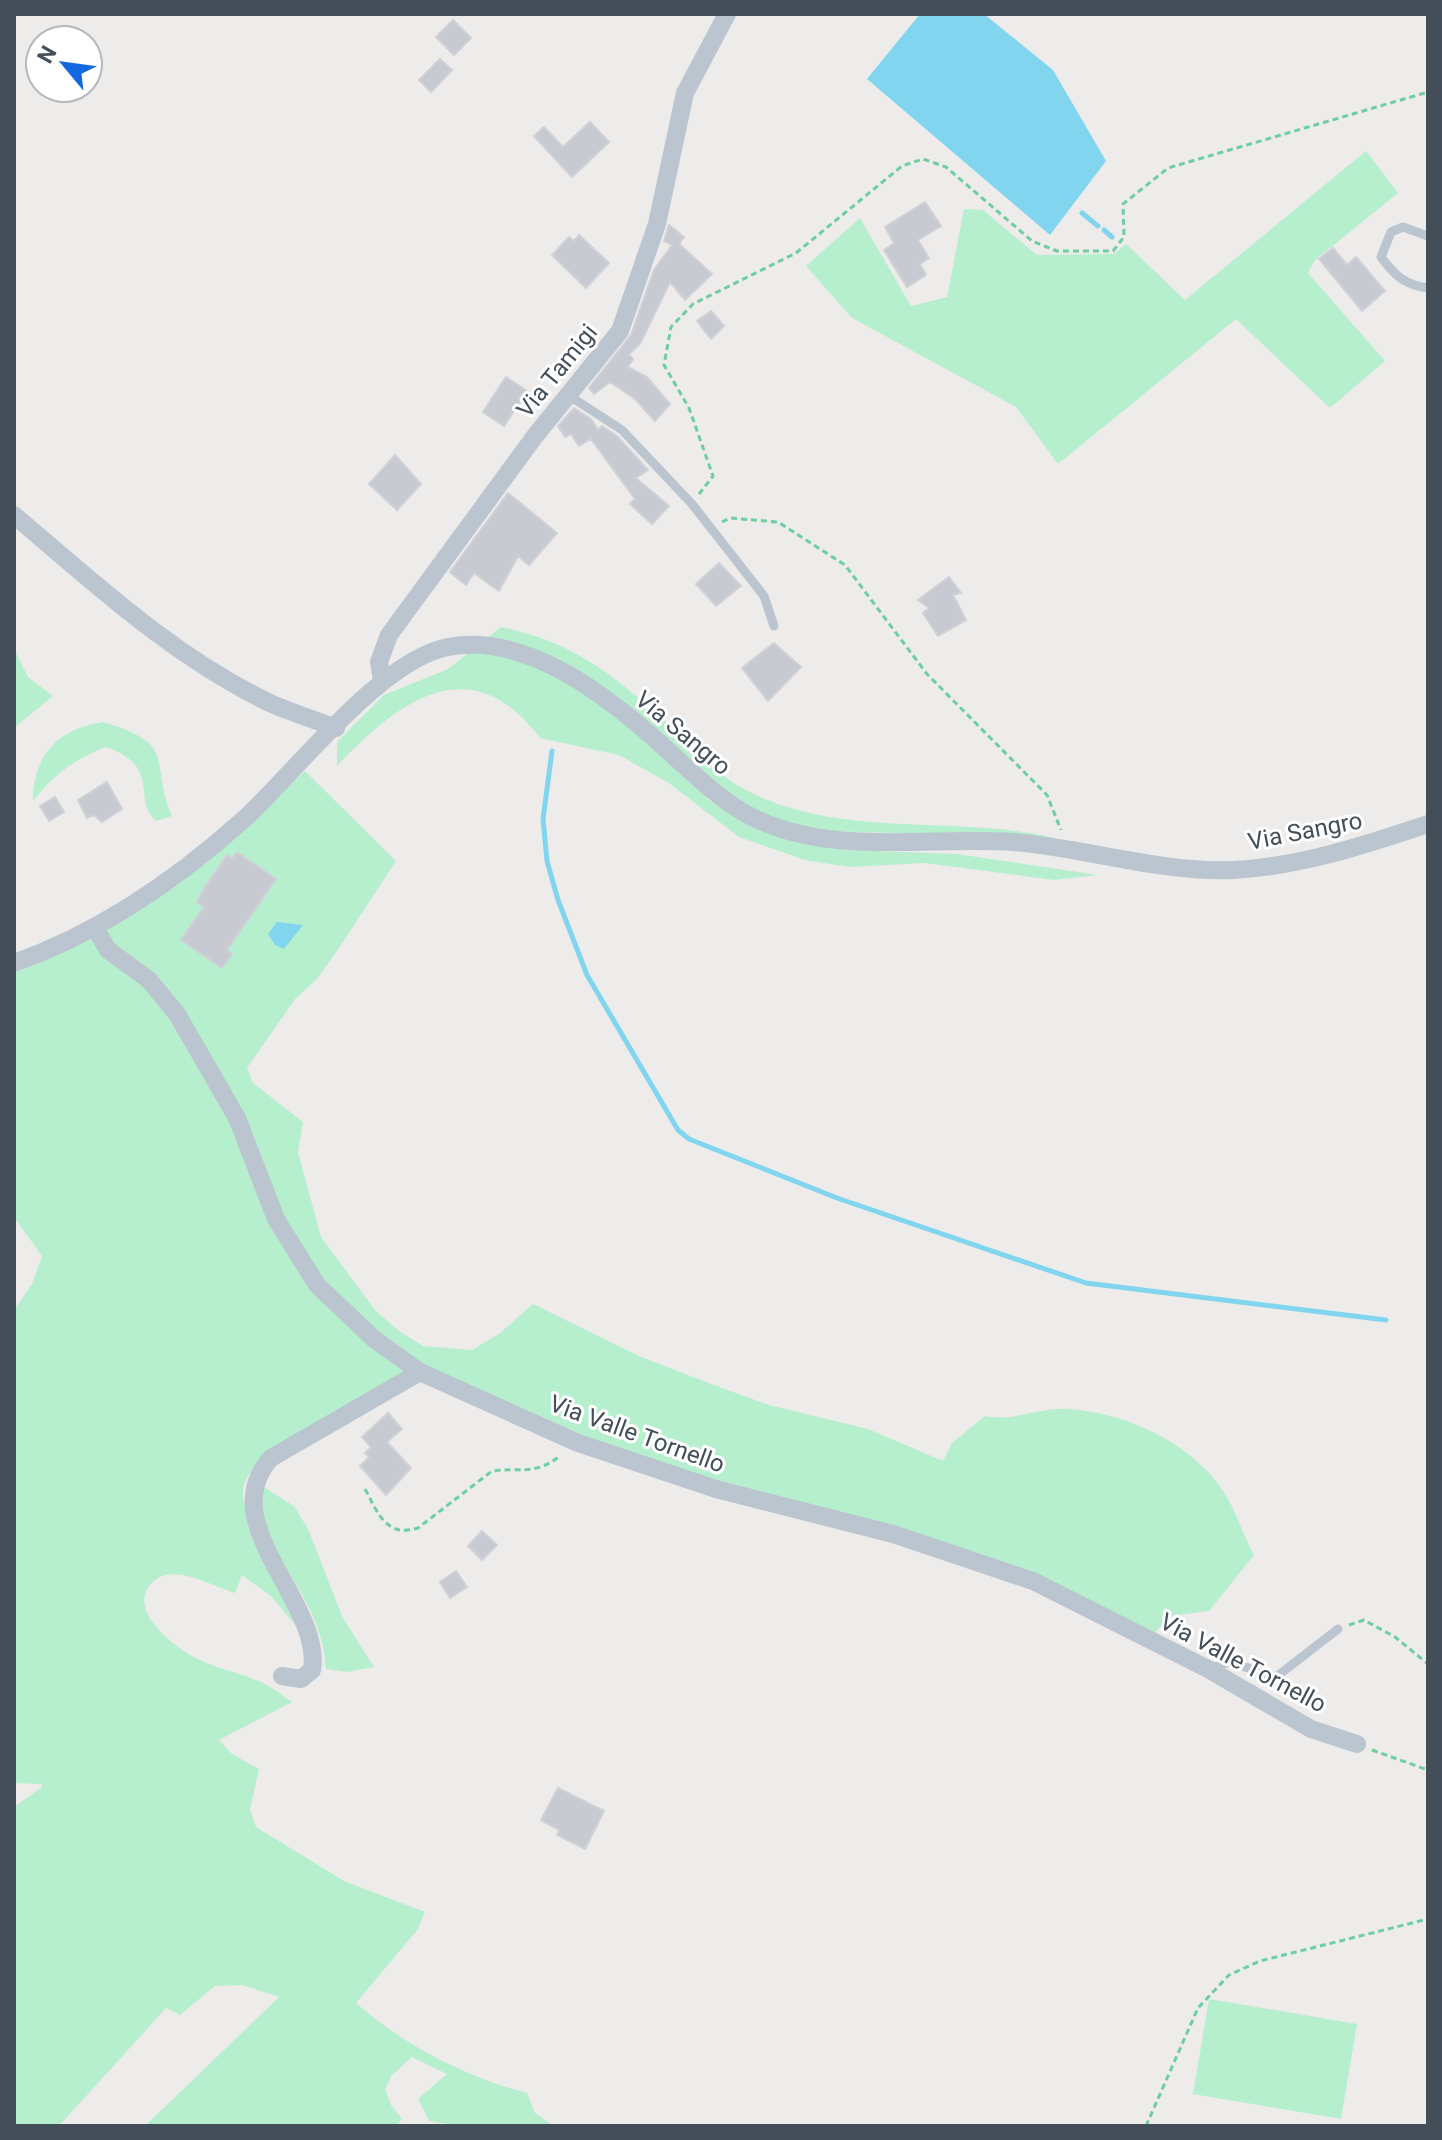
<svg xmlns="http://www.w3.org/2000/svg" width="1442" height="2140" font-family="Roboto,sans-serif">
	<rect width="100%" height="100%" fill="#eeebeb"/>
	<path fill="#b6efcd" d="M1366,151l32,42 -83,67 -7,13 77,88 -55,47 -94,-89 -178,145 -42,-57 -164,-89 -46,-52 54,-48 51,88 36,-9 17,-88 19,1 54,45 77,-1 12,-10 59,56z
		M501,627c85,17 127,62 189,116 14,12 29,31 45,41 98,58 215,29 321,54l-227,-7 -38,-7 -38,-12 -38,-25 -8,12 41,26 42,14 58,11 109,4 141,21 -44,5 -129,-17 -76,4 -44,-7 -66,-23 -70,-54 -50,-28 -79,-17c-69,-92 -142,-37 -203,28v-24l47,-47 64,-26z
		M14,649l14,28 25,19 -39,32z
		M103,722c77,23 45,37 69,94l-16,5c-25,-22 7,-54 -50,-74 -32,12 -52,28 -73,54 0,-46 25,-72 70,-79z
		M305,771l91,90 -57,87 -22,31 -22,20 -48,69 6,15 50,39 -5,30 23,85 54,73 24,21 24,15 49,4 28,-17 33,-29 108,53 73,28 55,20 99,24 75,32 9,-18 33,-27c30,6 54,-9 84,-7 59,4 130,37 159,90 10,18 16,38 26,56l-45,56 -39,5 -18,20 -121,-60 -408,-122 -208,-89 -150,90c-9,10 -22,23 -22,37 0,29 46,112 60,142l-32,-38 -29,-21 -7,18c-25,-7 -65,-33 -85,-8 -21,26 21,59 42,71 19,11 48,17 69,26 11,5 21,13 31,20l-73,38 13,14 27,15 -9,41 6,17 88,54 81,31 -7,17 -62,74c48,42 109,74 171,90l8,20 19,13h-95l-30,-5 -11,-22 29,-25 -35,-17 -20,18 -7,14 6,16 11,14 -6,7h-251l134,-129 -37,-12 -27,1 -35,29 -14,-7 -107,118h-45v-319l28,-20 -1,-3 -27,-1v-473l18,-26 10,-28 -28,-39v-244l77,-34 21,4 -8,-13 152,-113z
		M262,1473l3,15 29,18 14,23 35,89 31,49 -27,5 -21,-3c-1,-10 -2,-21 -5,-30 -16,-60 -70,-98 -59,-166z
		M1209,1999l148,25 -16,95 -148,-25z"/>
	<path fill="#81d5ee" d="M920,14h64l69,56 53,91 -56,74 -183,-156z
		M277,922l26,3 -19,24 -9,-4 -7,-11z"/>
	<g fill="none" stroke-linecap="round" stroke-linejoin="round">
		<path stroke="#81d5ee" stroke-width="5" d="M1082,213l16,13
			M1104,230l8,7
			M552,751l-9,68 4,42 11,39 29,75 91,155 11,9 148,59 249,85 300,37"/>
	</g>
	<path fill="#c8cad1" stroke="#cfd1d7" stroke-width="2" d="M453,20l18,18 -17,17 -18,-18z
		M440,59l12,11 -21,22 -12,-12z
		M590,122l19,20 -37,35 -38,-41 10,-9 19,20z
		M925,202l16,24 -23,14 11,18 -9,6 6,11 -19,12 -23,-37 10,-7 -9,-16z
		M669,225l15,12 -5,7 33,30 -27,26 -15,-18 -30,62 -11,10 4,5 -5,8 19,10 23,27 -15,17 -21,-23 -24,-16 -16,12 -5,-6 42,-53 23,-65 18,-25 -8,-4z
		M579,235l30,28 -23,25 -34,-33 17,-18 5,4z
		M1333,248l14,17 9,-8 29,34 -23,20 -43,-52z
		M711,311l13,15 -13,13 -14,-18z
		M506,377l21,14 -23,35 -21,-14z
		M574,408l17,11 7,11 4,-4 15,10 31,34 -12,8 33,28 -17,18 -22,-20 5,-5 -44,-60 -12,7 -8,-12 -6,3 -7,-11z
		M395,455l26,29 -24,26 -28,-26z
		M508,493l49,40 -28,32 -11,-9 -19,35 -25,-18 -8,12 -16,-13z
		M719,563l22,23 -25,20 -20,-22z
		M949,577l12,16 -8,2 13,25 -28,16 -15,-23 6,-5 -11,-8z
		M774,643l27,24 -33,34 -26,-33z
		M107,782l15,27 -20,13 -8,-7 -7,3 -9,-18z
		M55,797l9,15 -15,9 -9,-15z
		M237,852l39,27 -49,71 5,4 -10,14 -41,-28 23,-33 -7,-5 6,-12 24,-35 5,3z
		M388,1413l14,16 -15,13 24,26 -25,27 -26,-29 9,-9 -4,-4 6,-6 -9,-10z
		M482,1531l15,14 -15,15 -14,-14z
		M456,1571l11,16 -17,11 -10,-16z
		M558,1788l46,23 -19,38 -28,-14 2,-5 -18,-10z"/>
	<g fill="none" stroke-linecap="round" stroke-linejoin="round">
		<path stroke="#6dcea0" stroke-width="3" stroke-dasharray="6 4" stroke-linecap="butt" d="M699,494l14,-18 -24,-68 -25,-43 7,-38 22,-23 103,-51 106,-87 21,-7 23,8 86,74 25,10h56l11,-14 -1,-33 45,-36 260,-76
			M722,522l8,-4 48,4 67,43 82,109 120,121 14,35
			M365,1489c13,24 21,49 53,39l74,-57c29,-4 42,5 68,-15
			M1349,1625l15,-5 31,17 33,27
			M1372,1750l56,20
			M1146,2126l52,-118 31,-33 31,-14 168,-42"/>
		<path stroke="#bbc5cf" stroke-width="9" d="M1428,236l-25,-9 -12,5 -10,25c14,19 24,28 47,31
			M568,395l54,35 70,74 72,92 10,30
			M1211,1668l19,-6 46,15 62,-48"/>
		<path stroke="#bbc5cf" stroke-width="18" d="M14,515c81,69 161,143 258,189 21,9 43,16 64,24
			M382,680l-3,-18 10,-27 146,-199 85,-105 37,-107 28,-131 42,-79
			M95,928l13,22 41,30 28,34 60,104 39,101 41,66 57,54 46,33 158,71 138,46 177,45 140,47 175,88 103,60 46,15
			M14,963c85,-30 162,-83 229,-143 52,-47 137,-160 205,-173 80,-15 162,51 217,101 28,25 54,52 87,69 80,40 175,19 261,25 73,6 147,31 221,28 68,-4 131,-25 194,-46
			M282,1676l19,3 11,-9c11,-68 -100,-147 -41,-212l149,-86"/>
	</g>
	<g text-anchor="middle" dominant-baseline="central" stroke-width="6" stroke-linejoin="round" paint-order="stroke">
		<g font-size="24" fill="#434e59" stroke="#fff">
			<text transform="translate(557 371) rotate(-51)">Via Tamigi</text>
			<text transform="translate(683 733) rotate(40)">Via Sangro</text>
			<text transform="translate(1305 831) rotate(-11)">Via Sangro</text>
			<text transform="translate(637 1434) rotate(20)">Via Valle Tornello</text>
			<text transform="translate(1243 1663) rotate(28)">Via Valle Tornello</text>
		</g>
	</g>
	<rect width="1442" height="2140" fill="none" stroke="#434e59" stroke-width="32"/>
	<g transform="translate(64 64) rotate(299)"><circle r="38" fill="#ffffff" stroke="#b4b8bd" stroke-width="2"/>
	<path d="M0-6L14 30L0 20L-14 30Z" fill="#1268e1"/>
	<text y="-12" font-size="22" font-weight="bold" text-anchor="middle" fill="#434e59">N</text>
	</g>
</svg>
